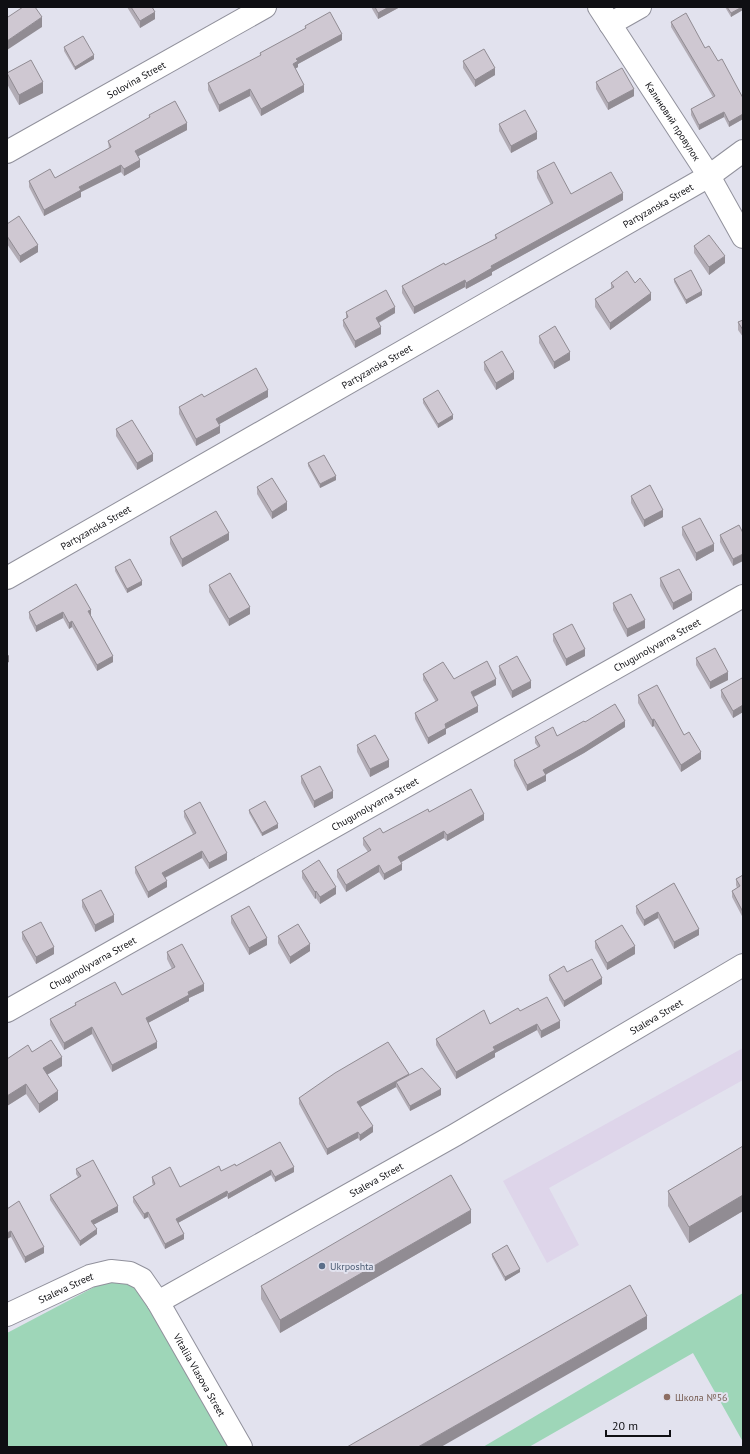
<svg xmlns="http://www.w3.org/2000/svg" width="750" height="1454" font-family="'PT Sans',sans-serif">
	<rect width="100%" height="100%" fill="#e2e2ee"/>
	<path fill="#ded5ea" d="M743,1048v32l-194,108 30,57 -32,18 -44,-82z"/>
	<path fill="#9ed6b8" d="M121,1281l15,4 95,162h-224v-114l95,-50z
		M743,1293v149l-50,-89 -164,94h-46z"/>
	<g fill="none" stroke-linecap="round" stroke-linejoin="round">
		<g stroke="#91919c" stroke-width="24">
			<g id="minor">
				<path id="s1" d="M599,7l110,169 34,61"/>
				<path d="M610,24l30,-17"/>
				<path id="s2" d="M7,152l258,-145"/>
				<path id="s3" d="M7,578l702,-402 34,-25"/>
				<path id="s4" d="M7,1011l736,-415"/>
				<path id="s5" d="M158,1302l83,145"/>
				<path id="s6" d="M7,1315l83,-39 21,-5 19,2 12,6 16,23 297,-167 288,-170"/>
			</g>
		</g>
		<use href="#minor" stroke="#fff" stroke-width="22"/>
	</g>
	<path fill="#b2acb5" d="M127,7h25l3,12 -15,9z
		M371,7h29l-22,12z
		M725,7h18l-12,10z
		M671,22l34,26 13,13 25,37v21l-14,8 -5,-10 -25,13 -8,-15v-6l22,-12 -42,-70z
		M305,26l37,14 -44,24v3l-3,2 9,23 -43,24 -11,-20 -31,16 -11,-22v-7l52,-27v-3l45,-24z
		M64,47l30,12 -19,11 -11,-19z
		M463,61l32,14 -20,12 -12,-19z
		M7,73l36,20 -24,12 -12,-21z
		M596,82l38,14 -26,14 -12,-21z
		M149,115l38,15 -49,26 2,11 -16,9 -3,-4 -40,20v5l-37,19 -15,-29v-6l26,-3 54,-29 -1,-8 41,-23z
		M499,124l38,15 -26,14 -12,-22z
		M537,171l34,23 52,6 -131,72v3l-26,14 -1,-2 -51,27 -12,-21v-7l43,-21 50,-26v-4l56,-30 -14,-27z
		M7,224l31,28 -18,11 -13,-19z
		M694,246l31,17 -16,12 -15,-22z
		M674,279l28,16 -16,9 -12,-22z
		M611,283h24l16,17 -41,30 -15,-23v-8l16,-11z
		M346,312l49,1 -16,10 2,11 -26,14 -12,-22v-6l3,-2z
		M743,320v17l-5,-7v-8z
		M539,336l31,24 -16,9 -15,-26z
		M484,362l30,17 -18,11 -12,-20z
		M204,397h64l-49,27 1,9 -24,13 -17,-32v-7z
		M423,399l30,20 -15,9 -15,-25z
		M116,429l37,32 -16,9 -21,-34z
		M308,463l28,17 -16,8 -12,-22z
		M257,487l30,23 -15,9 -15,-25z
		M631,496l32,21 -19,10 -13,-24z
		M739,525l-6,41 -13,-24v-7z
		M682,527l32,24 -18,10 -14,-26z
		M170,537l59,3 -47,27 -12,-23z
		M115,567l27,18 -15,8 -12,-22z
		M660,578l32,22 -19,10 -13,-24z
		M76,584l37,78 -16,9 -25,-44 -3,2 -6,-11 -27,14 -7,-14v-6z
		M209,585l41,29 -21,12 -20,-34z
		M613,603l32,25 -18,9 -14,-27z
		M553,634l32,22 -19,10 -13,-25z
		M696,658l32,22 -18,9 -14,-24z
		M499,666l32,22 -19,10 -13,-25z
		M423,674l31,5 42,6 -22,12 4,15 -32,17v5l-18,10 -13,-25v-6l21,-11 -13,-22z
		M743,681v31l-10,6 -12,-21v-7z
		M638,695l46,40 17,24 -20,13 -27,-46 -2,1 -14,-24z
		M585,722l40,5 -41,26 -39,22 1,6 -19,10 -13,-25v-6l24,-13 -3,-4v-6l22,-1z
		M357,745l32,22 -19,10 -13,-25z
		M301,776l32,22 -19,10 -13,-25z
		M249,810l29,18 -16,8 -13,-23z
		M184,811l43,49 -18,9 -7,-11 -37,20 2,9 -19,11 -13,-25v-6l58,-33 -9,-17z
		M429,812l55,8 -37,21 -3,-3 -43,24 1,8 -18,10 -5,-8 -33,20 -9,-15v-7l31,-18 -5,-7v-7l20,-5z
		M302,871l34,23 -16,10 -4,-6 -1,1 -13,-21z
		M743,875v43l-11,-21v-6l5,-3 -1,-3v-6z
		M674,883l25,52 -25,14 -16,-31 -14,8 -8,-13v-7z
		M82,900l32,22 -19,10 -13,-25z
		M231,916l36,29 -18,10 -18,-32z
		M22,932l32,22 -18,10 -14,-25z
		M278,936l32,15 -20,13 -12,-21z
		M595,941l40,13 -28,16 -12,-22z
		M167,952l37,39 -15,7v3l-41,22 9,25 -45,24 -20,-38 -28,16 -14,-25v-6l25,-14v-2l47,-8 50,-26 -5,-10z
		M549,975l53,9 -38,23 -15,-27z
		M520,1011l40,17 -19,10 -4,-8 -42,23v4l-39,22 -20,-34v-6l54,-15z
		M32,1052l30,14 -15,9 11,25 -19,13 -13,-19 -19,12v-47z
		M409,1075l32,20 -31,16 -14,-24 -36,20 13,25 -13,9 -2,-3 -31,17 -28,-51v-6z
		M743,1146v65l-54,32 -21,-37v-15z
		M236,1166l58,6 -19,10 -4,-7 -43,24 -1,-3 -49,27 6,16 -19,10 -17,-32 -4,2 -11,-17v-5l20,-12 -1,-3v-5l28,10z
		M76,1169l42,43 -25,13 4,9 -17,12 -30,-46v-5l28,-18 -2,-3z
		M7,1209l37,44 -19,10 -14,-26z
		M471,1223l-191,110 -19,-34v-13z
		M492,1254l28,18 -15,9 -13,-24z"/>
	<path fill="#918c93" d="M389,7h11l-22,12v-6z
		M742,7h1v3l-12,7v-4z
		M155,12v7l-15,9v-7z
		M42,17v10l-35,23v-9z
		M342,34v6l-44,24v3l-5,3v-6l3,-5z
		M94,55v4l-19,11v-3z
		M495,68v7l-20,12v-7z
		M43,82v11l-24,12v-10z
		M304,85v7l-43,24v-7z
		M250,89v7l-31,16v-7z
		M634,89v7l-26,14v-7z
		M724,112v5l-25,13v-5z
		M743,114v5l-14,8v-5z
		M187,123v7l-52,28v-7z
		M537,132v7l-26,14v-7z
		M140,160v7l-16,9v-7z
		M121,165v7l-40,20v5l-37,19v-6l35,-23z
		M623,193v7l-131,72v3l-26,14v-6l25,-17z
		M38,245v7l-18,11v-7z
		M725,256v7l-16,12v-8z
		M465,280v7l-51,27v-7z
		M702,291v4l-16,9v-4z
		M651,293v7l-41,30v-7z
		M395,307v6l-19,11v-6z
		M381,327v7l-26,14v-7z
		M570,352v8l-16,9v-7z
		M514,372v7l-18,11v-7z
		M268,390v7l-52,29v-7z
		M453,415v4l-15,9v-4z
		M220,426v7l-24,13v-7z
		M153,454v7l-16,9v-7z
		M336,476v4l-16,8v-4z
		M287,502v8l-15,9v-7z
		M663,510v7l-19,10v-7z
		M229,533v7l-47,27v-8z
		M714,544v7l-18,10v-8z
		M743,554v7l-10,5v-7z
		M142,581v4l-15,8v-4z
		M692,593v7l-19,10v-7z
		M250,607v7l-21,12v-7z
		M91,610v6l-3,-5z
		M63,612v6l-27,14v-6z
		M645,620v8l-18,9v-8z
		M72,621v6l-3,2v-6z
		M585,649v7l-19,10v-7z
		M9,655v7l-2,1v-7z
		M113,656v6l-16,9v-6z
		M728,672v8l-18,9v-7z
		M496,679v6l-25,13v-6z
		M531,681v7l-19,10v-7z
		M743,705v7l-10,6v-7z
		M478,706v6l-32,17v5l-18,10v-6l17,-14z
		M654,719v7l-2,1v-7z
		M625,721v6l-41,26 -41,23v-6z
		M701,752v7l-20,13v-7z
		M389,760v7l-19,10v-8z
		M546,775v6l-19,10v-6z
		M333,791v7l-19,10v-7z
		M484,814v6l-37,21v-6z
		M278,824v4l-16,8v-3z
		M444,831v7l-46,26v-7z
		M202,851v7l-40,21v-6z
		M227,853v7l-18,9v-6z
		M402,864v6l-18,10v-6z
		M379,865v7l-33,20v-7z
		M167,881v6l-19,11v-6z
		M336,887v7l-16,10v-7z
		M316,891v7l-1,1v-7z
		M658,912v6l-14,8v-6z
		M114,915v7l-19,10v-7z
		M699,929v6l-25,14v-7z
		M267,938v7l-18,10v-7z
		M310,944v7l-20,13v-7z
		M635,946v8l-28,16v-7z
		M54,947v7l-18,10v-7z
		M602,978v6l-38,23v-6z
		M204,984v7l-15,7v3l-43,23v-6l42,-26z
		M560,1021v7l-19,10v-7z
		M537,1024v6l-42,23v4l-39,22v-7l37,-25z
		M92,1027v7l-28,16v-7z
		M157,1042v6l-45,24v-7z
		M62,1057v9l-19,11v-9z
		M409,1074v6l-13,2v5l-39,22v-7z
		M26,1084v10l-19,12v-10z
		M441,1089v6l-31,16v-5z
		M58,1091v9l-19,13v-9z
		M373,1126v6l-13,9v-6z
		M358,1132v6l-31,17v-6z
		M294,1167v5l-19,10v-5z
		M271,1170v5l-43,24v-5z
		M227,1191v5l-51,28v-5z
		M743,1195v16l-54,32v-16z
		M118,1206v6l-27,14v-5z
		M471,1210v13l-191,110v-13z
		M148,1212v5l-4,2v-5z
		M97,1229v5l-17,12v-5z
		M11,1231v6l-4,2v-6z
		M184,1234v5l-19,10v-5z
		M44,1247v6l-19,10v-6z
		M520,1269v3l-15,9v-4z
		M647,1316v13l-206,118h-23z"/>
	<path fill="#cfc8d2" stroke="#918c93" d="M23,7h12l7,10 -35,24v-25l1,1z
		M131,7h21l3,5 -15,9z
		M375,7h14l-11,6z
		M727,7h15l-11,6z
		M330,12l12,22 -46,25 2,2 -5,3 11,21 -43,24 -11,-20 -31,16 -11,-22 53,-28 -1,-2 46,-25 -1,-2z
		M686,13l19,35 4,-2 9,15 4,-2 21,39v16l-14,8 -5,-10 -25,13 -8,-16 24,-13 -44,-74z
		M83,36l11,19 -19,12 -11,-20z
		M484,49l11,19 -20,12 -12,-19z
		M31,60l12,22 -24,13 -12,-22z
		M622,68l12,21 -26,14 -12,-21z
		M175,101l12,22 -52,28 5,9 -16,9 -3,-4 -42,22 2,3 -37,20 -15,-29 21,-12 5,9 56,-31 -3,-6 42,-24 -1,-2z
		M525,110l12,22 -26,14 -12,-22z
		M554,162l17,32 40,-22 12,21 -132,73 1,2 -26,15 -1,-3 -51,27 -12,-21 42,-23 1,2 52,-27 -2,-3 58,-32 -16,-32z
		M19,216l19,29 -18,11 -13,-20v-12z
		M709,235l16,21 -16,11 -15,-21z
		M691,270l11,21 -16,9 -12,-21z
		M627,271l8,12 5,-5 11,15 -41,30 -15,-24 19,-12 -3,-4z
		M386,290l9,17 -19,11 5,9 -26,14 -12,-21 5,-3 -2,-5z
		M743,320v10l-5,-8z
		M555,326l15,26 -16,10 -15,-26z
		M502,351l12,21 -18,11 -12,-21z
		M256,368l12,22 -52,29 4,7 -24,13 -17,-32 23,-13 2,3z
		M438,390l15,25 -15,9 -15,-25z
		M132,420l21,34 -16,9 -21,-34z
		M324,455l12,21 -16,8 -12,-21z
		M272,478l15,24 -15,10 -15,-25z
		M650,485l13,25 -19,10 -13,-24z
		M216,511l13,22 -47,26 -12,-22z
		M700,518l14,26 -18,9 -14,-26z
		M739,525l4,8v21l-10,5 -13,-24z
		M130,559l12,22 -15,8 -12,-22z
		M679,569l13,24 -19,10 -13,-25z
		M230,573l20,34 -21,12 -20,-34z
		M76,584l15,26 -3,1 25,45 -16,9 -25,-44 -3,2 -6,-11 -27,14 -7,-14z
		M631,594l14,26 -18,9 -14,-26z
		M572,624l13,25 -19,10 -13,-25z
		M715,648l13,24 -18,10 -14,-24z
		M517,656l14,25 -19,10 -13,-25z
		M487,661l9,18 -25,13 7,14 -33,18 1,4 -18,10 -13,-25 23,-13 -15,-26 20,-12 11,17z
		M742,678l1,3v24l-10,6 -12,-21z
		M657,685l27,50 5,-3 12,20 -20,13 -27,-46 -2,1 -14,-25z
		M615,704l10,17 -41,26 -41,23 3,5 -19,10 -13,-25 26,-14 -5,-9 18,-10 4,9 27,-15 1,1z
		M375,735l14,25 -19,9 -13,-24z
		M320,766l13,25 -19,10 -13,-25z
		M471,789l13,25 -37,21 -3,-4 -46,26 4,7 -18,10 -5,-9 -33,20 -9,-15 34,-20 -8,-12 17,-10 3,5 45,-24 1,3z
		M265,801l13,23 -16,9 -13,-23z
		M200,802l27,51 -18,10 -7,-12 -40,22 5,8 -19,11 -13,-25 61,-34 -12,-22z
		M319,860l17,27 -16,10 -4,-6 -1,1 -13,-21z
		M743,875v37l-11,-21 8,-5 -4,-7z
		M674,883l25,46 -25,13 -16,-30 -14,8 -8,-14z
		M101,890l13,25 -19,10 -13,-25z
		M249,906l18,32 -18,10 -18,-32z
		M41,922l13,25 -18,10 -14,-25z
		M298,924l12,20 -20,13 -12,-21z
		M622,925l13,21 -28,17 -12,-22z
		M182,944l22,40 -16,8 1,3 -43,23 11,24 -45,23 -20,-38 -28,16 -14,-24 26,-14 -1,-2 40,-21 7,13 53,-28 -8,-15z
		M592,959l10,19 -38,23 -15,-26 15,-9 3,6z
		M547,997l13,24 -19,10 -4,-7 -44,23 2,3 -39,22 -20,-33 48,-29 6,14 28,-16 2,3z
		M51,1040l11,17 -19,11 15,23 -19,13 -13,-20 -19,12v-37l21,-14 4,7z
		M388,1042l21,32 -52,28 16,24 -13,9 -2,-3 -31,17 -28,-51 36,-25z
		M422,1068l19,21 -31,17 -14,-24z
		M280,1142l14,25 -19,10 -4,-7 -43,24 -1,-3 -51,28 8,15 -19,10 -17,-32 -4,2 -11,-17 22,-13 -3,-7 18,-10 10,20 39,-21 2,5 14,-7 1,2z
		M743,1146v49l-54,32 -21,-36z
		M93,1160l25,46 -27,15 6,8 -17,12 -30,-46 31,-19 -5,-7z
		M451,1175l20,35 -191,110 -19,-34z
		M19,1201l25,46 -19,10 -14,-26 -4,2v-24z
		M507,1245l13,24 -15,8 -13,-23z
		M630,1285l17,31 -229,131h-71z"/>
	<circle fill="#5c6f8a" stroke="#e2e2ee" stroke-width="1.5" cx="322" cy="1266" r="4"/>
	<circle fill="#8d6e63" stroke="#e2e2ee" stroke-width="1.5" cx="667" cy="1397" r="4"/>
	<g text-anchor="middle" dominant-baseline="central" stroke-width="4" stroke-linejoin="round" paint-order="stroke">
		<g font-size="10" fill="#0f0f13" stroke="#e2e2ee">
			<text stroke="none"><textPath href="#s2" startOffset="148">Solovina Street</textPath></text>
			<text stroke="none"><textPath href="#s1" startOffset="136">Калиновий провулок</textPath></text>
			<text stroke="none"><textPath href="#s3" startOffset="750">Partyzanska Street</textPath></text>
			<text stroke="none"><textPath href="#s3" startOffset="426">Partyzanska Street</textPath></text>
			<text stroke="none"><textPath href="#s3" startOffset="102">Partyzanska Street</textPath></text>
			<text stroke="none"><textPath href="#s4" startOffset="746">Chugunolyvarna Street</textPath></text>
			<text stroke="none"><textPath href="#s4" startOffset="422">Chugunolyvarna Street</textPath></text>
			<text stroke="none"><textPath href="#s4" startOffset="98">Chugunolyvarna Street</textPath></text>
			<text stroke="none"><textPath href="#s6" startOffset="748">Staleva Street</textPath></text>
			<text stroke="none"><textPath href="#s6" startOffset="424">Staleva Street</textPath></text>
			<text stroke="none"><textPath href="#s6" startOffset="65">Staleva Street</textPath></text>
			<text stroke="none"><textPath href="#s5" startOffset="84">Vitaliia Vlasova Street</textPath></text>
		</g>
		<g font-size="10" fill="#4e5e75" stroke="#e2e2ee" text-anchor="start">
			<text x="330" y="1266">Ukrposhta</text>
		</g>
		<g font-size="10" fill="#785e54" stroke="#e2e2ee" text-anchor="start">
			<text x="675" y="1397">Школа №56</text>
		</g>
	</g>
	<rect width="750" height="1454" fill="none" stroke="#0f0f13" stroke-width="16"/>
	<path d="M606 1430v6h64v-6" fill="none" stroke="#0f0f13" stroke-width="2"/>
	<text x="612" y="1430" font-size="12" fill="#0f0f13" stroke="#e2e2ee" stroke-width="3" paint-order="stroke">20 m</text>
</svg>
